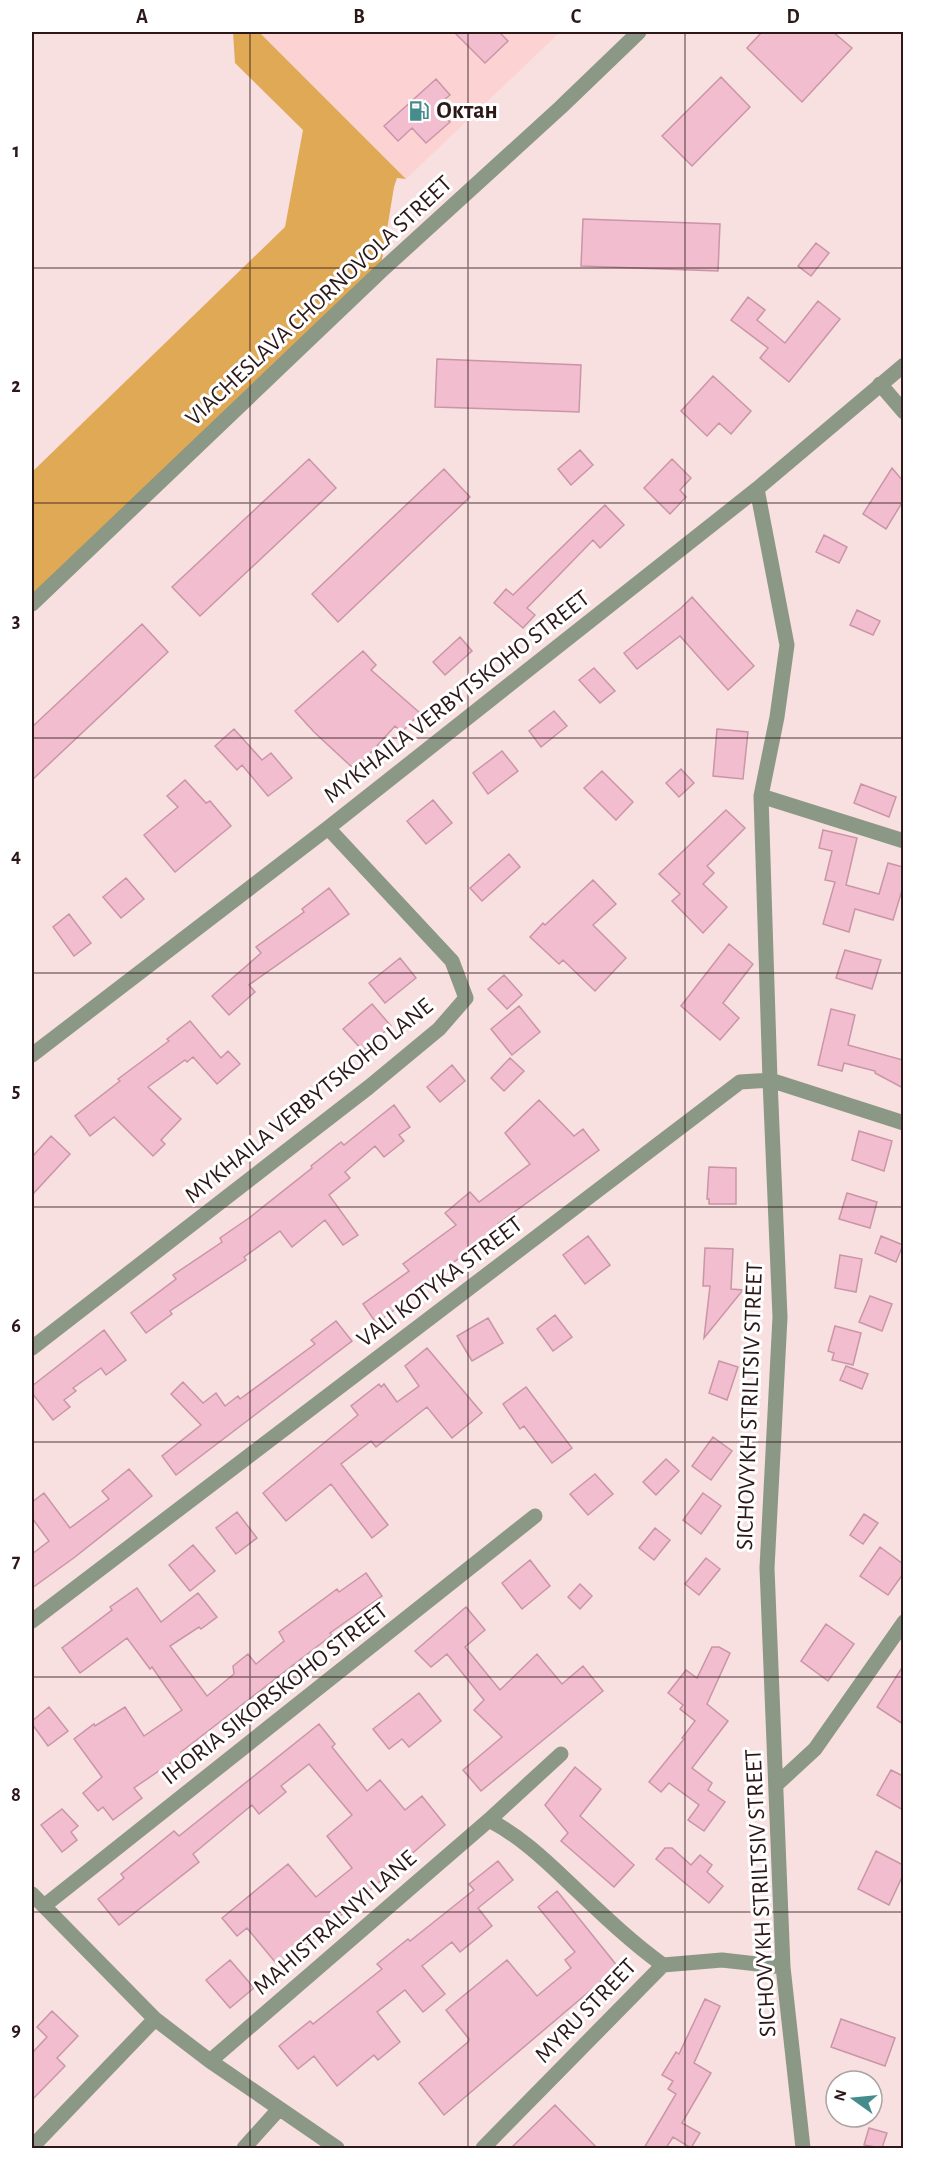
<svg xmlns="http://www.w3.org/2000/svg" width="935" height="2180" font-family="'Alegreya Sans',sans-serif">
	<rect width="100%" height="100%" fill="#f8dfe0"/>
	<path fill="#fcd2d3" d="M259,32h301l-154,147z"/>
	<path fill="#e0a955" d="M233,32h26l147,147 -9,-1 -3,9 -14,85 -348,332v-132l253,-245 18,-97 -68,-67z"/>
	<path fill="#f1bdcf" stroke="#cb95a8" stroke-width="1.5" d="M454,32h45l9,9 -23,22z
		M762,32h71l19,16 -50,54 -55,-54z
		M721,77l29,30 -58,59 -30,-30z
		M436,79l14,16 -14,12 14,15 -24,21 -14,-15 -14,13 -14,-15z
		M583,219l137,5 -2,47 -137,-5z
		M816,243l13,10 -18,23 -13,-10z
		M748,297l17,13 -8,10 28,23 33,-42 22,18 -51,63 -29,-24 8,-10 -37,-28z
		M437,359l144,6 -2,47 -144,-5z
		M713,376l38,35 -20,23 -12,-11 -12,13 -26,-25z
		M580,450l13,15 -22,20 -13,-16z
		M309,459l27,29 -136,128 -28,-29z
		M672,459l19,19 -11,12 6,7 -16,17 -26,-26z
		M892,468l11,13v20l-17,28 -23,-15z
		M444,469l26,28 -132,125 -26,-28z
		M605,505l19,20 -24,23 -7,-8 -66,68 8,7 -12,13 -29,-25 12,-14 7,6z
		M824,535l23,12 -8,16 -23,-11z
		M692,597l62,69 -26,24 -48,-54 -43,33 -13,-16 57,-45z
		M857,610l23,11 -7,14 -23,-10z
		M142,624l26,28 -136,128v-53z
		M460,637l12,14 -27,24 -12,-13z
		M363,651l13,14 -5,5 49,43 -18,19 -7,-6 -40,44 -41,-38 -19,-21z
		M594,668l21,23 -15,12 -21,-23z
		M554,711l13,15 -26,21 -12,-16z
		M234,729l28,31 9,-7 21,25 -24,18 -26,-31 -5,5 -22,-24z
		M717,729l31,3 -5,47 -30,-3z
		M502,751l16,20 -30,23 -15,-21z
		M681,769l13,14 -15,14 -13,-14z
		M602,771l31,31 -17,18 -32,-32z
		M185,780l21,23 4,-2 21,25 -56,46 -31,-37 34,-28 -11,-11z
		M861,784l35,13 -7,20 -35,-14z
		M433,800l19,23 -26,21 -19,-23z
		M726,810l19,18 -38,38 7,7 -11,11 24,23 -24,26 -31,-32 8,-7 -21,-20z
		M823,830l34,8 -11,47 33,9 9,-31 15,4v20l-10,33 -38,-11 -6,23 -26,-8 12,-42 -10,-2 7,-29 -13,-3z
		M509,854l11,13 -38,34 -12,-13z
		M126,878l18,21 -23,19 -18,-21z
		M593,880l23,24 -23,21 33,33 -31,33 -32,-31 -4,4 -29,-27 13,-14 2,2z
		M329,888l20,26 -100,71 6,7 -26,23 -17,-19 49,-43 -5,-6 48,-35 -2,-3z
		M69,914l22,29 -17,13 -21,-29z
		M729,944l24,20 -30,39 16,15 -19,22 -39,-34z
		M845,950l36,10 -9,29 -36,-11z
		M400,958l16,20 -31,25 -16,-20z
		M504,975l18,20 -15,14 -19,-20z
		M372,1004l19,22 -28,25 -20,-22z
		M519,1006l21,26 -28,23 -21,-26z
		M831,1009l24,6 -7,30 55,15v28l-28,-15v-2l-31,-8 -2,8 -24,-6z
		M190,1021l31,37 7,-7 12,13 -23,20 -24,-27 -6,5 -2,-2 -37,27 33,32 -20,21 4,4 -12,12 -39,-39 -24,19 -15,-20 45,-35 -2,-2 51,-38 -2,-2z
		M510,1058l14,13 -20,20 -13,-13z
		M452,1065l13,16 -25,21 -13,-15z
		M539,1100l35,36 9,-7 16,21 -101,74 3,4 -25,21 -2,-2 -73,55 2,2 -27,19 -13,-19 46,-33 -6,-7 53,-39 -11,-12 25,-21 9,10 51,-38 -25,-31z
		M394,1105l16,22 -11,8 5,6 -20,16 -9,-11 -30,26 5,6 -21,17 29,40 -15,10 -18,-25 -33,27 -12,-16 -36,26 2,3 -76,51 2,3 -26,19 -15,-20 45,-34 -3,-4 49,-33 -2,-4 29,-20 63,-50 -1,-2 30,-24 3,3z
		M859,1131l33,10 -8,30 -32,-11z
		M51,1136l19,18 -38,41v-38z
		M709,1167l27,1v36h-27v-5h-2z
		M847,1193l30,9 -7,26 -31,-9z
		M588,1236l22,29 -25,19 -22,-29z
		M881,1236l22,9 -7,17 -21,-9z
		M705,1248l28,1 -2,40 12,1 -39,48 6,-52h-7z
		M840,1255l22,4 -6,33 -21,-4z
		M870,1296l22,8 -10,27 -23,-9z
		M555,1315l17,22 -19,14 -16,-22z
		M488,1318l15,25 -31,18 -15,-25z
		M336,1321l16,20 -176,134 -14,-19 39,-31 -30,-31 12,-12 20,21 13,-10 9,13 13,-10 2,3 75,-55 -4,-4z
		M835,1326l26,7 -8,32 -21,-5 2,-7 -6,-2z
		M104,1330l22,30 -20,15 -5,-7 -28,20 3,3 -12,9 6,7 -17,13 -21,-27v-7z
		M427,1348l55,65 -30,25 -25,-31 -51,40 -5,-6 -30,23 47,61 -16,13 -41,-54 -45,37 -23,-28 95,-78 -7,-9 28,-22 2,3 3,-3 13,18 22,-16 -14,-20z
		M719,1361l19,6 -11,33 -18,-7z
		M846,1366l22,8 -6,15 -22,-9z
		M526,1387l46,61 -20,15 -28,-37 -4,3 -17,-25z
		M713,1437l19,14 -21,29 -19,-14z
		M666,1459l13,12 -23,24 -13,-13z
		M129,1469l23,27 -77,61 -43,31v-34l17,-13 -17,-23v-16l12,-9 26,35 39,-29 -7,-8z
		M595,1474l18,20 -25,21 -18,-21z
		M703,1493l18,13 -20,28 -18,-14z
		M237,1512l20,26 -21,16 -20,-26z
		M864,1514l14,9 -15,21 -13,-9z
		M655,1528l15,12 -16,20 -15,-12z
		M193,1545l22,26 -25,20 -21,-26z
		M880,1547l23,17v10l-15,21 -28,-19z
		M706,1558l14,11 -21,26 -14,-11z
		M530,1560l20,26 -28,23 -20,-26z
		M366,1573l16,23 -52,37 2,2 -151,117 1,3 -48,33 8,10 -29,22 -10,-13 -5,4 -15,-18 19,-16 -28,-38 20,-15 1,2 30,-19 19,29 38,-26 -30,-43 -2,2 -23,-31 -47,35 -18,-25 50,-38 -2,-3 27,-19 24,34 37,-29 19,24 -16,12 -2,-2 -29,19 37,50 27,-22 -1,-8 15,-12 8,10 28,-23 -5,-9 58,-43 2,3z
		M580,1584l12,12 -12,13 -12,-12z
		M466,1607l19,23 -20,17 35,43 37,-36 25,30 21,-18 20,25 -122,100 -18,-21 39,-33 -28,-27 10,-10 -37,-46 -16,13 -16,-16z
		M826,1624l28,20 -26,37 -27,-20z
		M712,1647h7l11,6 -23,51 21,17 -36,47 20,15 -4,7 17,12 -21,29 -16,-11 11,-15 -30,-22 -8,9 -12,-10 35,-43 -2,-1 13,-17 -15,-12 3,-4 -15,-12 18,-23 11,8z
		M903,1666v58l-26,-17z
		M419,1693l22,28 -32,26 -7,-8 -13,10 -16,-20z
		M49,1707l19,24 -20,15 -16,-22v-3z
		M319,1724l16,20 -3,3 35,44 13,-11 25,30 17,-14 23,29 -165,143 -33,-40 -10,8 -15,-18 66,-54 28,33 36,-29 -25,-32 25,-21 -43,-51 -28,22 5,6 -27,22 -7,-9 -59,49 6,8 -80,63 -21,-26 26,-21 -3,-4 53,-43 5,5z
		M575,1767l26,22 -21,27 54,49 -20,22 -53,-46 7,-8 -23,-28z
		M891,1770l12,6v34l-26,-15z
		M62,1809l16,17 -7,6 6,8 -15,12 -21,-27z
		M665,1848h7l19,17 9,-10 12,10 -5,7 16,14 -14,17 -53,-44z
		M876,1851l27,14v10l-14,30 -31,-16z
		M498,1861l15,19 -35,28 14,18 -32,26 -8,-10 -30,24 23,28 -22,18 -18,-22 -28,22 23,30 -22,18 -4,-5 -37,31 -23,-30 -16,13 -19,-23 31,-25 3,3 69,-55 -5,-5 31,-25 2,2 64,-51 -5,-6z
		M557,1891l61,76 -174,148 -25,-32 49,-41 1,-3 -23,-29 61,-50 30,36 34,-28 -6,-8 10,-8 -37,-45z
		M230,1960l24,28 -24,20 -24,-28z
		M705,1999l15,7 -26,57 17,10 -29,50 18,10 -9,15 -18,-11 -7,11h-22l32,-54 -8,-5 5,-8 -11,-6 14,-23 3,2z
		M52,2011l26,25 -21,22 8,8 -33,34v-47l15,-16 -10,-10z
		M841,2019l54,19 -10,28 -54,-19z
		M555,2105l42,43h-86z
		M869,2128l18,5 -5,15 -18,-3z"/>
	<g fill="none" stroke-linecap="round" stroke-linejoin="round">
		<path stroke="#8b9885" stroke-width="15" d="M880,384l24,28
			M757,489l30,156 -10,72 -16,79 9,284 10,237 -13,251 16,399 20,181
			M32,604l348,-332 181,-165 78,-75
			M761,796l143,45
			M32,1055l296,-227 429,-339 147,-124
			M32,1348l337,-261 70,-58 27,-31 -14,-37 -124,-133
			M32,1621l708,-539 30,-2 134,43
			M776,1785l39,-36 89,-127
			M489,1820c29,15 53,37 76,59 32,30 62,60 98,86
			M32,1894l123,125 55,42 127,87
			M44,1906l491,-390
			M210,2061l279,-241 72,-66
			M32,2147l123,-128
			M244,2148l35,-39
			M483,2148l180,-183 59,-5 61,7"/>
	</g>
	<path fill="none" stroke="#2d1819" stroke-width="1.5" stroke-opacity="0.55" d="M250,32v2116M468,32v2116M685,32v2116M32,268h872M32,503h872M32,738h872M32,973h872M32,1207h872M32,1442h872M32,1677h872M32,1912h872"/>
	<defs>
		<g id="fuel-bare" transform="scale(1.62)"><path d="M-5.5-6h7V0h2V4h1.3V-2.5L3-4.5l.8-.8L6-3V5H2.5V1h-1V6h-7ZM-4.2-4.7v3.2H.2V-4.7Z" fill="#458d8d" stroke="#fff" stroke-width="2.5" paint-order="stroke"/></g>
	</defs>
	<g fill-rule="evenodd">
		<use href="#fuel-bare" x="419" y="111"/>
	</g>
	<g text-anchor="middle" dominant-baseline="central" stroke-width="6" stroke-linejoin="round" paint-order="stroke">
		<g font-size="24" font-weight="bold" fill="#2d1819" stroke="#fff" text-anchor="start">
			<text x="436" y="111">Октан</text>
		</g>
		<g font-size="24" fill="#2d1819" stroke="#fff">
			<text transform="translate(319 301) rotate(-43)">VIACHESLAVA CHORNOVOLA STREET</text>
			<text transform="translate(457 697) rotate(-38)">MYKHAILA VERBYTSKOHO STREET</text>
			<text transform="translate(309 1101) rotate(-39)">MYKHAILA VERBYTSKOHO LANE</text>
			<text transform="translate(440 1282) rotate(-37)">VALI KOTYKA STREET</text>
			<text transform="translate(750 1406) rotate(-88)">SICHOVYKH STRILTSIV STREET</text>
			<text transform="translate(275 1694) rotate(-38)">IHORIA SIKORSKOHO STREET</text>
			<text transform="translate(761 1893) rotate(-93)">SICHOVYKH STRILTSIV STREET</text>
			<text transform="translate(335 1923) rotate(-41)">MAHISTRALNYI LANE</text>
			<text transform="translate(586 2011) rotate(-46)">MYRU STREET</text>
		</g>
	</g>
	<rect width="935" height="2180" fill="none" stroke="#ffffff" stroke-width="66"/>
	<g transform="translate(854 2099) rotate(285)"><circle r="28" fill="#ffffff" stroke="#aba3a3" stroke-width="1.5"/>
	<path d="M0-4.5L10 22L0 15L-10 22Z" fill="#458d8d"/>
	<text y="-9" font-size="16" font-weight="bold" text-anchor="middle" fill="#2d1819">N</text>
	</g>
	<rect x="33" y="33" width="869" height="2114" fill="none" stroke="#2d1819" stroke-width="2"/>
	<g font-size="20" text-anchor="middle" font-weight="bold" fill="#2d1819">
		<text x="142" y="23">A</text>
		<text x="359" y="23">B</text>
		<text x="576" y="23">C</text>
		<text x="793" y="23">D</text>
		<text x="16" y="157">1</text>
		<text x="16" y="392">2</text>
		<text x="16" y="627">3</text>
		<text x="16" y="862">4</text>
		<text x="16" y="1097">5</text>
		<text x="16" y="1332">6</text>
		<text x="16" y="1567">7</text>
		<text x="16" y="1801">8</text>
		<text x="16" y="2036">9</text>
	</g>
</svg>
